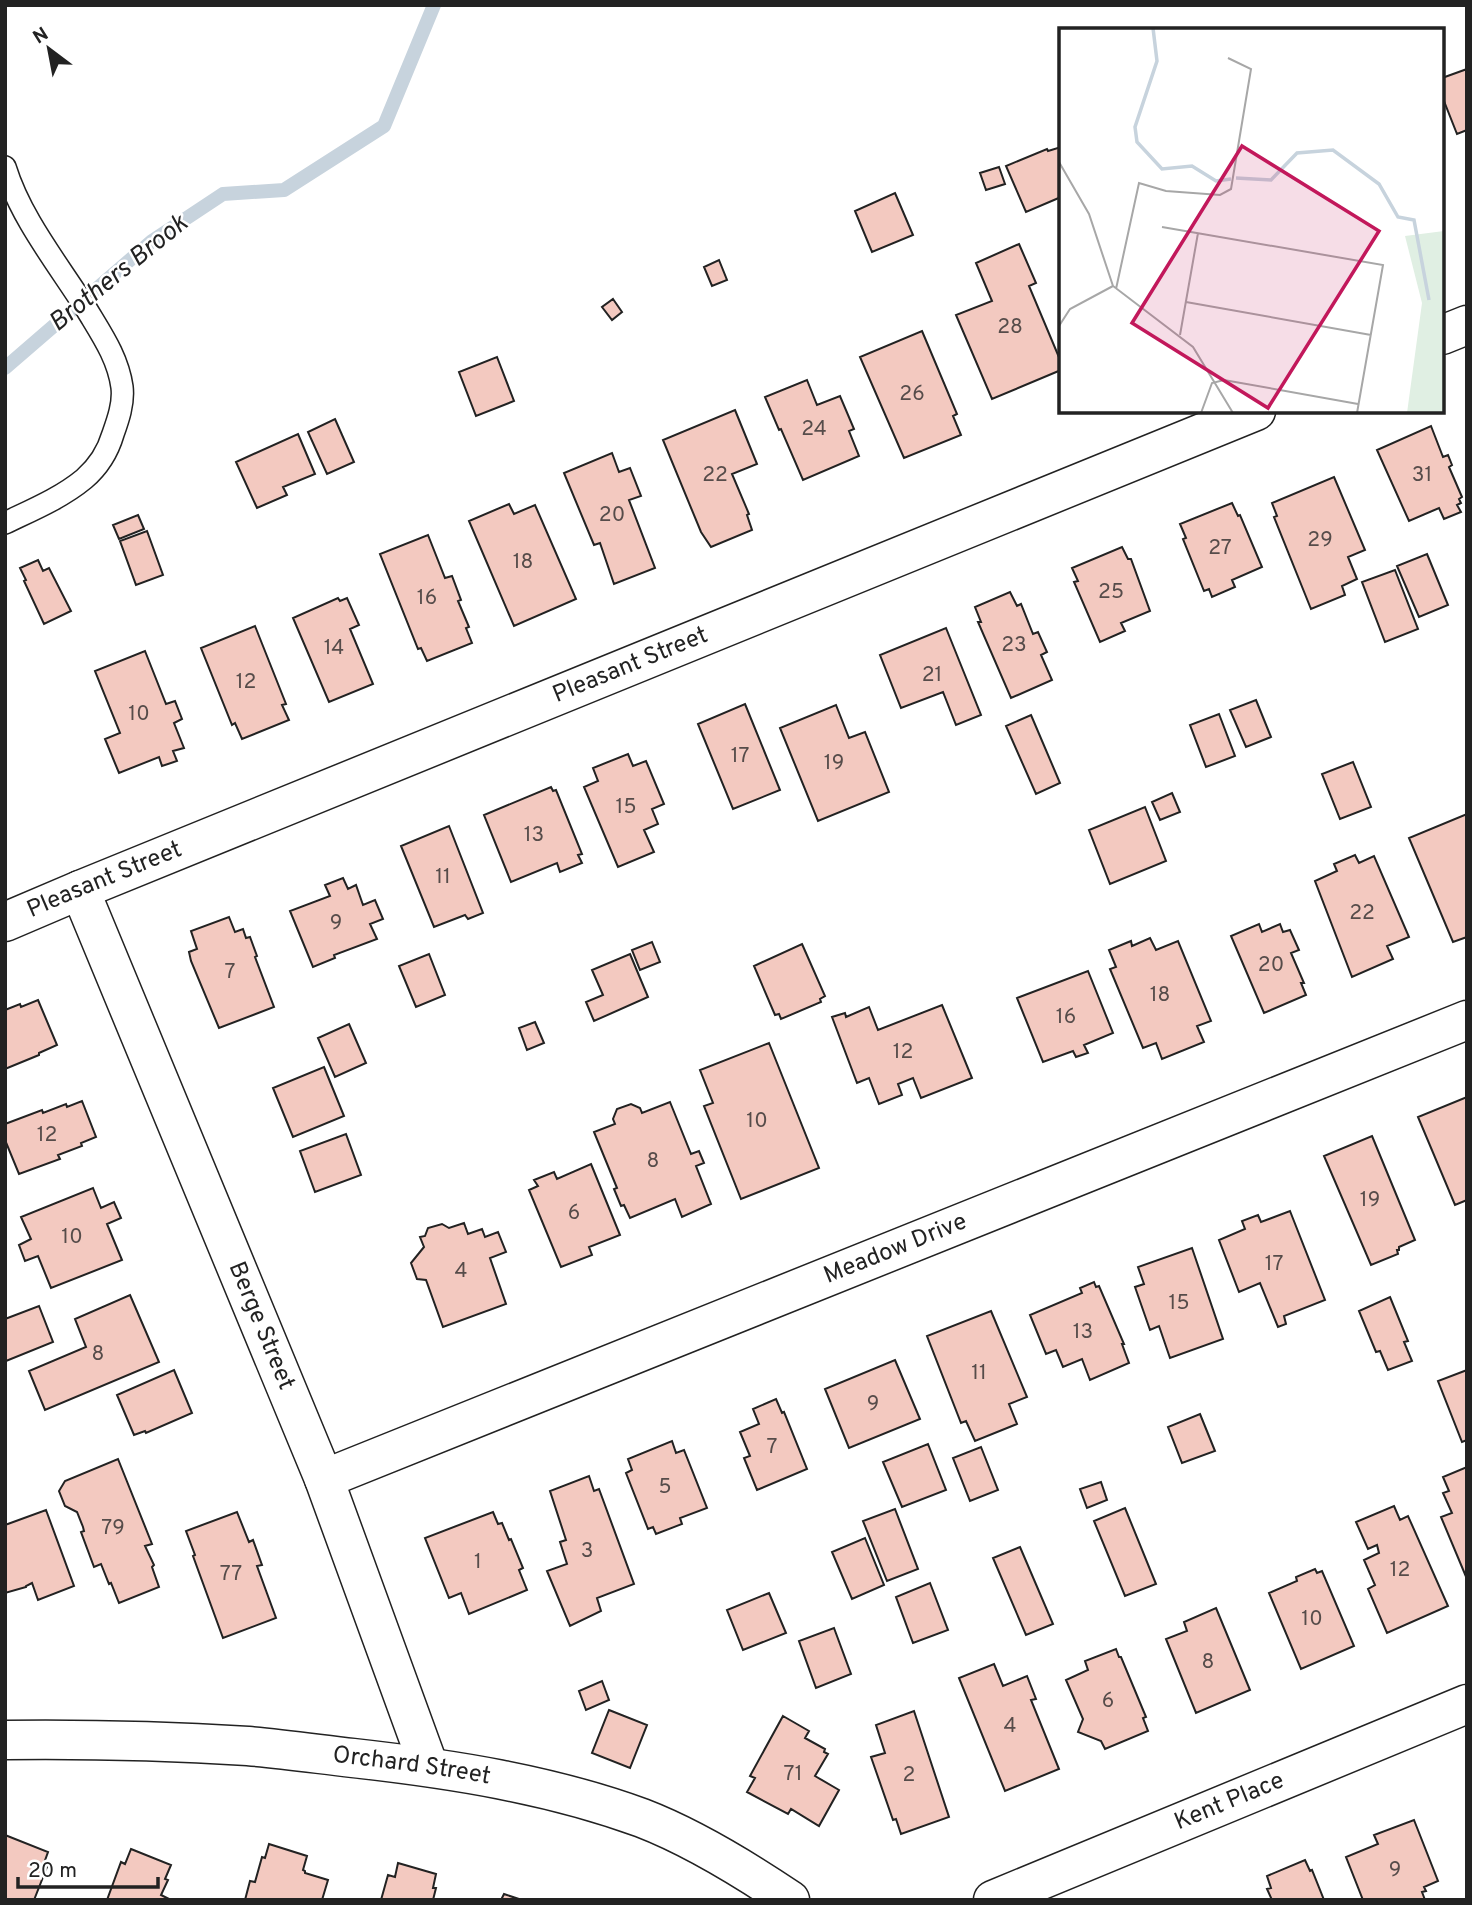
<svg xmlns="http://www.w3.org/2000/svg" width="1472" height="1905" font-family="Overpass,sans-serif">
	<rect width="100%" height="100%" fill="#fff"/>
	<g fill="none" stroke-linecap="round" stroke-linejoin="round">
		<path stroke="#c7d3dd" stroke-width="14" d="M5,368l147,-127 71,-47 61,-4 100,-64 50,-121"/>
	</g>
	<path fill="#f3c9c0" stroke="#222" stroke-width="2" d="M1467,69v61l-10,4 -15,-38v-18z
		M1061,147v50l-35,15 -20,-46 41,-17 1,2z
		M999,167l6,17 -19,6 -6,-17z
		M895,193l18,42 -41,17 -17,-41z
		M1019,244l17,39 -7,3 32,76v8l-69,29 -36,-84 36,-14 -16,-38z
		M719,260l8,20 -15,6 -8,-19z
		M613,299l9,13 -10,8 -10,-13z
		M922,331l35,83 -4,2 8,19 -57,23 -44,-101z
		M497,357l17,44 -38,15 -17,-44z
		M807,380l10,25 23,-9 14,33 -5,2 10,25 -56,24 -22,-51 -2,1 -14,-33z
		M735,410l22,54 -25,10 17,40 -2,1 5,15 -41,17 -10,-15 -38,-92z
		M335,419l19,43 -27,12 -19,-42z
		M1431,426l12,31 5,-2 4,10 -3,2 13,30 -3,2 2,4 -4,2 4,7 -17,7 -5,-11 -30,13 -32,-71z
		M298,434l17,40 -32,13 4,8 -30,13 -21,-46z
		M612,453l7,19 11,-4 11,28 -12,4 26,68 -41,16 -14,-41 -6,2 -30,-72z
		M1334,477l31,73 -17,7 9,22 -15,7 3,9 -34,14 -37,-92 3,-1 -5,-13z
		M1232,503l6,13 2,-1 22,52 -30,13 3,7 -23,10 -3,-8 -5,2 -21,-52 3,-1 -6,-14z
		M509,504l5,10 21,-9 41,94 -62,27 -45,-105z
		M138,515l6,14 -25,10 -6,-14z
		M147,531l16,44 -27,10 -16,-44z
		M428,535l17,43 7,-2 9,24 -3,1 11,26 -3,1 6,15 -45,18 -6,-13 -3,1 -38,-95z
		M1122,547l6,12h3l19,52 -29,12 4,8 -25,11 -26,-60 4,-1 -6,-13z
		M1427,554l21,51 -29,12 -22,-51z
		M38,560l5,11 6,-3 22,43 -27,13 -20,-43 2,-1 -6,-12z
		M1395,570l23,59 -33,13 -23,-60z
		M1010,592l7,14 4,-2 12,30 5,-2 9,20 -6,3 11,25 -41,18 -33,-76h3l-6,-15z
		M338,598l2,3 7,-3 12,27 -9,4 23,55 -44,18 -36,-84z
		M255,626l31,78 -4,1 7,15 -47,19 -7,-16 -3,2 -31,-77z
		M946,628l35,87 -25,10 -13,-33 -42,16 -21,-53z
		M145,651l21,53 9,-3 7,18 -8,4 10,25 -11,3 4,10 -15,5 -3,-9 -40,16 -14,-34 15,-6 -25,-62z
		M1256,700l15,37 -25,10 -16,-37z
		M745,704l35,86 -47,19 -35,-85z
		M836,705l13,33 16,-6 24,60 -71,29 -38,-93z
		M1219,714l16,42 -29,11 -16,-42z
		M1031,715l29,68 -24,11 -30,-68z
		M628,754l5,12 13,-5 18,43 -12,5 6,15 -14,6 10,22 -36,15 -34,-80 14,-6 -5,-13z
		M1353,762l18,45 -31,12 -18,-45z
		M551,787l2,4 3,-1 26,64 -4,1 4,8 -22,9 -3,-9 -46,19 -27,-67z
		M1172,793l8,19 -20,8 -8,-18z
		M1145,807l21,54 -56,23 -21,-54z
		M1467,814v123l-14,5 -44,-104z
		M449,826l34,87 -15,6 -3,-4 -31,12 -33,-81z
		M1355,855l4,8 15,-7 35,81 -22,9 6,13 -41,18 -37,-96 22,-10 -3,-7z
		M343,878l5,11 8,-4 7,20 12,-5 8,19 -13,5 7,15 -43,16 1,3 -22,9 -23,-56 40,-15 -5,-11z
		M229,917l6,15 8,-3 3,9 4,-1 7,19 -2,1 19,50 -55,21 -28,-67 -2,-9 8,-3 -6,-18z
		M1259,924l3,8 18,-8 3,8 7,-2 9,20 -8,3 13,30h-3l5,12 -42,18 -33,-77z
		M1150,938l6,12 22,-9 33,80 -14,5 7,16 -42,17 -6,-16 -13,5 -33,-79 6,-2 -7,-17 22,-9 1,5z
		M652,942l8,20 -20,8 -8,-20z
		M802,944l23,52 -5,3 1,3 -40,17 -2,-5 -4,1 -21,-49z
		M429,954l16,41 -29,12 -17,-41z
		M630,954l18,43 -54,24 -8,-19 17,-7 -11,-25z
		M1088,971l25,62 -29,12 4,8 -12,4 -3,-6 -30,11 -26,-64z
		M38,1000l19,45 -18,8v2l-34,14v-59l15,-6 1,3z
		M942,1005l30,73 -51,20 -8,-20 -15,6 4,11 -23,9 -10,-26 -12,5 -25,-66 13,-4 1,4 23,-10 9,23z
		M535,1022l9,21 -17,7 -8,-22z
		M349,1024l17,39 -31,14 -17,-39z
		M769,1043l50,125 -78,31 -37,-93 9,-3 -13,-33z
		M324,1067l20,49 -51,21 -20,-49z
		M1467,1097v103l-12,5 -37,-88z
		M82,1101l14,36 -15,6 1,3 -24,9 2,4 -41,15 -14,-34v-16l37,-14 1,3 23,-9 1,3z
		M670,1102l21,52 8,-3 5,12 -8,3 15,38 -29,13 -7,-18 -45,19 -6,-13 -3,1 -7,-17 3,-1 -23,-56 21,-8 -2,-5 4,-10 14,-5 9,4 2,5z
		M346,1134l15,41 -46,17 -15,-41z
		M1372,1136l43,104 -16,7v3h-2l1,4 -27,11 -47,-109z
		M591,1164l29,71 -31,12 3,8 -31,12 -32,-77 9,-4 -4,-6 20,-8 3,7z
		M93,1188l8,20 13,-6 7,16 -14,6 15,36 -71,28 -13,-32 -13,5 -6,-16 12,-6 -10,-22z
		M1290,1211l35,89 -41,16 2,8 -8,3 -18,-44 -21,9 -20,-52 26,-11 -3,-8 16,-6 3,7z
		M464,1223l4,11 14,-5 3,8 13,-5 8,20 -16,6 16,46 -63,23 -17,-47 -9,-1 -6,-16 13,-16 -4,-10 5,-1 3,-8 14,-4 7,4z
		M1192,1248l31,91 -53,19 -11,-32 -9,4 -15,-43 9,-3 -6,-17z
		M1094,1282l2,5 3,-1 25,58h-2l7,19 -39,17 -8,-21 -19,8 -7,-17 -10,4 -16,-39 52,-22 -2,-5z
		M130,1295l29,67 -114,48 -16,-39 57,-24 -11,-28z
		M1390,1297l18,44 -4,1 8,19 -24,9 -8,-19 -4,1 -17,-41z
		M39,1306l14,36 -47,19 -1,-42z
		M991,1311l36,86 -18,7 8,20 -42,17 -9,-20 -5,2 -34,-87z
		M895,1360l25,59 -71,29 -24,-59z
		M174,1370l18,43 -46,20 -1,-2 -11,4 -17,-40z
		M1467,1370v70l-5,2 -24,-61z
		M776,1399l6,14 2,-1 23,57 -50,21 -13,-32 6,-2 -10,-24 19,-8 -6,-15z
		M1200,1414l15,37 -33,12 -14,-36z
		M672,1441l4,12 8,-3 23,58 -27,10 2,6 -26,10 -3,-7 -5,2 -22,-56 6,-3 -4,-11z
		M928,1444l18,46 -44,17 -19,-45z
		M981,1447l17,43 -28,11 -17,-43z
		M118,1459l34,85 -7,2 9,19 -2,2 7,20 -40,16 -8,-20 -2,1 -8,-20 -7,3 -13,-35 3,-1 -1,-4 -6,-15 -12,-6 -6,-15 6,-10z
		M1467,1467v112l-26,-62 11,-4 -9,-20 6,-2 -6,-14z
		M589,1476l5,15 5,-2 35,95 -37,14 4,13 -31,15 -23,-55 20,-7 -7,-22 6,-2 -16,-49z
		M1101,1482l6,18 -20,8 -7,-19z
		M1394,1506l6,14 8,-4 40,90 -61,27 -19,-44 7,-4 -11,-25 15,-7 -2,-8 -9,4 -12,-27z
		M1125,1508l31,76 -31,12 -31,-75z
		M895,1509l23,60 -31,12 -24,-60z
		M46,1510l28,76 -36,14 -6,-17 -6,3v1l-21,6v-68z
		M237,1512l12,30 4,-2 9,25 -5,1 19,52 -53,20 -30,-82 2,-1 -9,-24z
		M493,1512l5,12 4,-1 7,17 2,-1 12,29 -4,2 8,20 -58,24 -8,-21 -12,5 -24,-60z
		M865,1538l19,47 -32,14 -20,-47z
		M1020,1547l33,77 -27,11 -33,-77z
		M1315,1569l2,4 5,-2 32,75 -53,23 -32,-76 28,-12 -1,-4z
		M930,1583l18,47 -35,13 -17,-46z
		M769,1593l17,40 -43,17 -16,-40z
		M1216,1608l34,82 -54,23 -30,-74 21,-8 -3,-9z
		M834,1628l17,46 -35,14 -17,-47z
		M1116,1649l3,8h2l25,60 -3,1 5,13 -43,18 -4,-8 -23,-9 5,-13 -17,-39 22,-10 -3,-9z
		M994,1664l9,22 24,-10 9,23 -5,1 28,69 -54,22 -46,-113z
		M602,1681l7,19 -23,10 -7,-19z
		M609,1710l38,15 -17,43 -38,-15z
		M914,1711l35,106 -48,17 -5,-15 -3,1 -22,-63 14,-4 -9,-28z
		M783,1716l26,15 -4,7 20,11 -1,3 4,2 -13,22 24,14 -20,36 -28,-17 -3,5 -41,-22 8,-14 -5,-2z
		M1414,1820l24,61 -14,6 2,4 -4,1 3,8h-62l-17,-43 32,-13 -4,-9z
		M5,1835l43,17 -5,14 4,1 -13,33h-29z
		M269,1844l38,12 -4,14 2,1v2l23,7 -6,20h-77l5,-19 5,1 7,-25 3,1z
		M131,1849l40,16 -6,14 3,1 -7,15 10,5h-64l14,-38 4,2z
		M1305,1860l5,11 2,-1 12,30h-52l-5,-11 4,-1 -4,-12z
		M398,1863l38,11 -3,14h3l-3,12h-52l7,-25 7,2z
		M504,1894l18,6h-21z"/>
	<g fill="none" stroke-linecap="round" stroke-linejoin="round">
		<g stroke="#222" stroke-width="24">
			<path id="lane" d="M5,167c16,52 53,97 82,143 15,25 31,48 35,77 2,16 -4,33 -9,47 -5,17 -15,33 -29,45 -23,19 -52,31 -79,44"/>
		</g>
		<g stroke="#222" stroke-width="41">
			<g id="street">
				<path d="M1442,335l25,-10"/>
				<path id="s1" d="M80,890l244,589 105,288"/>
				<path id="s2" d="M5,922l75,-32 1176,-479"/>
				<path id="s3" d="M324,1479l1143,-459"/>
				<path id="s4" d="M993,1900l474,-196"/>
			</g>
		</g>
		<g stroke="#222" stroke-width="41">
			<g id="secondary">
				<path id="s5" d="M5,1740c81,-1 162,1 243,6 35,3 70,8 105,12 98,11 196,26 289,60 52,20 102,51 148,82"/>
			</g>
		</g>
		<use href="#lane" stroke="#fff" stroke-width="21"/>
		<use href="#street" stroke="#fff" stroke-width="38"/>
		<use href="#secondary" stroke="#fff" stroke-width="38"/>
	</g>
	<g text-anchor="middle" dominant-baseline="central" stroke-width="5" stroke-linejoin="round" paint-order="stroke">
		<g font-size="21" fill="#564c4a">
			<text x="1010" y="327">28</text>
			<text x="912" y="394">26</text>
			<text x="814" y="429">24</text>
			<text x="715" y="475">22</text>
			<text x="1422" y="475">31</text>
			<text x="612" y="515">20</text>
			<text x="1320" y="540">29</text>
			<text x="1220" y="548">27</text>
			<text x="523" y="562">18</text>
			<text x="1111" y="592">25</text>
			<text x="427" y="598">16</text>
			<text x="1014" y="645">23</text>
			<text x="334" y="648">14</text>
			<text x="932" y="675">21</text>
			<text x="246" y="682">12</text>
			<text x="139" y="714">10</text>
			<text x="740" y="756">17</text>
			<text x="834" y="763">19</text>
			<text x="626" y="807">15</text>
			<text x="534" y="835">13</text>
			<text x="443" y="877">11</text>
			<text x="1362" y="913">22</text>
			<text x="336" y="923">9</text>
			<text x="1271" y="965">20</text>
			<text x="230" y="972">7</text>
			<text x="1160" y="995">18</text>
			<text x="1066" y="1017">16</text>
			<text x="903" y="1052">12</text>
			<text x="757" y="1121">10</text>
			<text x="47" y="1135">12</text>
			<text x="653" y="1161">8</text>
			<text x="1370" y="1200">19</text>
			<text x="574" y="1213">6</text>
			<text x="72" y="1237">10</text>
			<text x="1274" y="1264">17</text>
			<text x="461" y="1271">4</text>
			<text x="1179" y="1303">15</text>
			<text x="1083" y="1332">13</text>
			<text x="98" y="1354">8</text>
			<text x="979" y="1373">11</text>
			<text x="873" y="1404">9</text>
			<text x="772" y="1447">7</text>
			<text x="665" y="1487">5</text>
			<text x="113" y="1528">79</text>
			<text x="587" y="1551">3</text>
			<text x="478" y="1562">1</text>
			<text x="1400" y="1570">12</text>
			<text x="231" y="1574">77</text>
			<text x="1312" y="1619">10</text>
			<text x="1208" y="1662">8</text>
			<text x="1108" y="1701">6</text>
			<text x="1010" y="1726">4</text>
			<text x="793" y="1774">71</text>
			<text x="909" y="1775">2</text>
			<text x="1395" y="1870">9</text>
		</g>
		<g font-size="24" fill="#222" stroke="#fff">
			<text stroke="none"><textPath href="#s2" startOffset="676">Pleasant Street</textPath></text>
			<text stroke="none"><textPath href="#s2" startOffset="108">Pleasant Street</textPath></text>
			<text stroke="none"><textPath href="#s3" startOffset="616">Meadow Drive</textPath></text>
			<text stroke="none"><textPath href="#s1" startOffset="472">Berge Street</textPath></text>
			<text stroke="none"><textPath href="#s5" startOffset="408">Orchard Street</textPath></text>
			<text stroke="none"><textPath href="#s4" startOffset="256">Kent Place</textPath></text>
		</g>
		<g font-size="26" font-style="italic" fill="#222" stroke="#fff">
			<text transform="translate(119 274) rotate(-39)">Brothers Brook</text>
		</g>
	</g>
	<g transform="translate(1059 28)">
		<rect width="385" height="385" fill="#fff"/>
		<path d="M385,203v182h-37l15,-110 -17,-67z" fill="#e0efe3"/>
		<path fill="none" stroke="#c7d3dd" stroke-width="3.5" d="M94,0l4,33 -22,66 2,15 25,27 30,-3 24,15 15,-2M177,150l35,2 26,-27 36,-3 46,34 19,33 16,3 15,80"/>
		<path fill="none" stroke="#a7a7a7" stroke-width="2" d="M0,134l30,52 24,72 80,61 40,66M103,199l221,38 -26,148M57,261l23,-106 27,8 54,4 11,-6 20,-120 -23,-11M127,274l185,33M0,298l11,-17 43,-23M121,307l18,-102M142,385l11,-30 12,-3 134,24"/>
		<path fill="#c2185b" fill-opacity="0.15" stroke="#c2185b" stroke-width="3.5" d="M183,118l137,85 -111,177 -136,-85z"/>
		<rect width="385" height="385" fill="none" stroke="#222" stroke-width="3.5"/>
	</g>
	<rect width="1472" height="1905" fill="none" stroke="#222222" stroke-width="14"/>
	<g transform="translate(49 49) rotate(328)" stroke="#ffffff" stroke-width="5" paint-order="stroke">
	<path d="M0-5L12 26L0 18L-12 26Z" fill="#222222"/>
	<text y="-10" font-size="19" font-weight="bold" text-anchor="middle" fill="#222222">N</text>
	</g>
	<path d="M18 1877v10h140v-10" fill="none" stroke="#222222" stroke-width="3.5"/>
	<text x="28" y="1877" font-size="21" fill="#222222" stroke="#ffffff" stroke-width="5" paint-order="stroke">20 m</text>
</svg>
